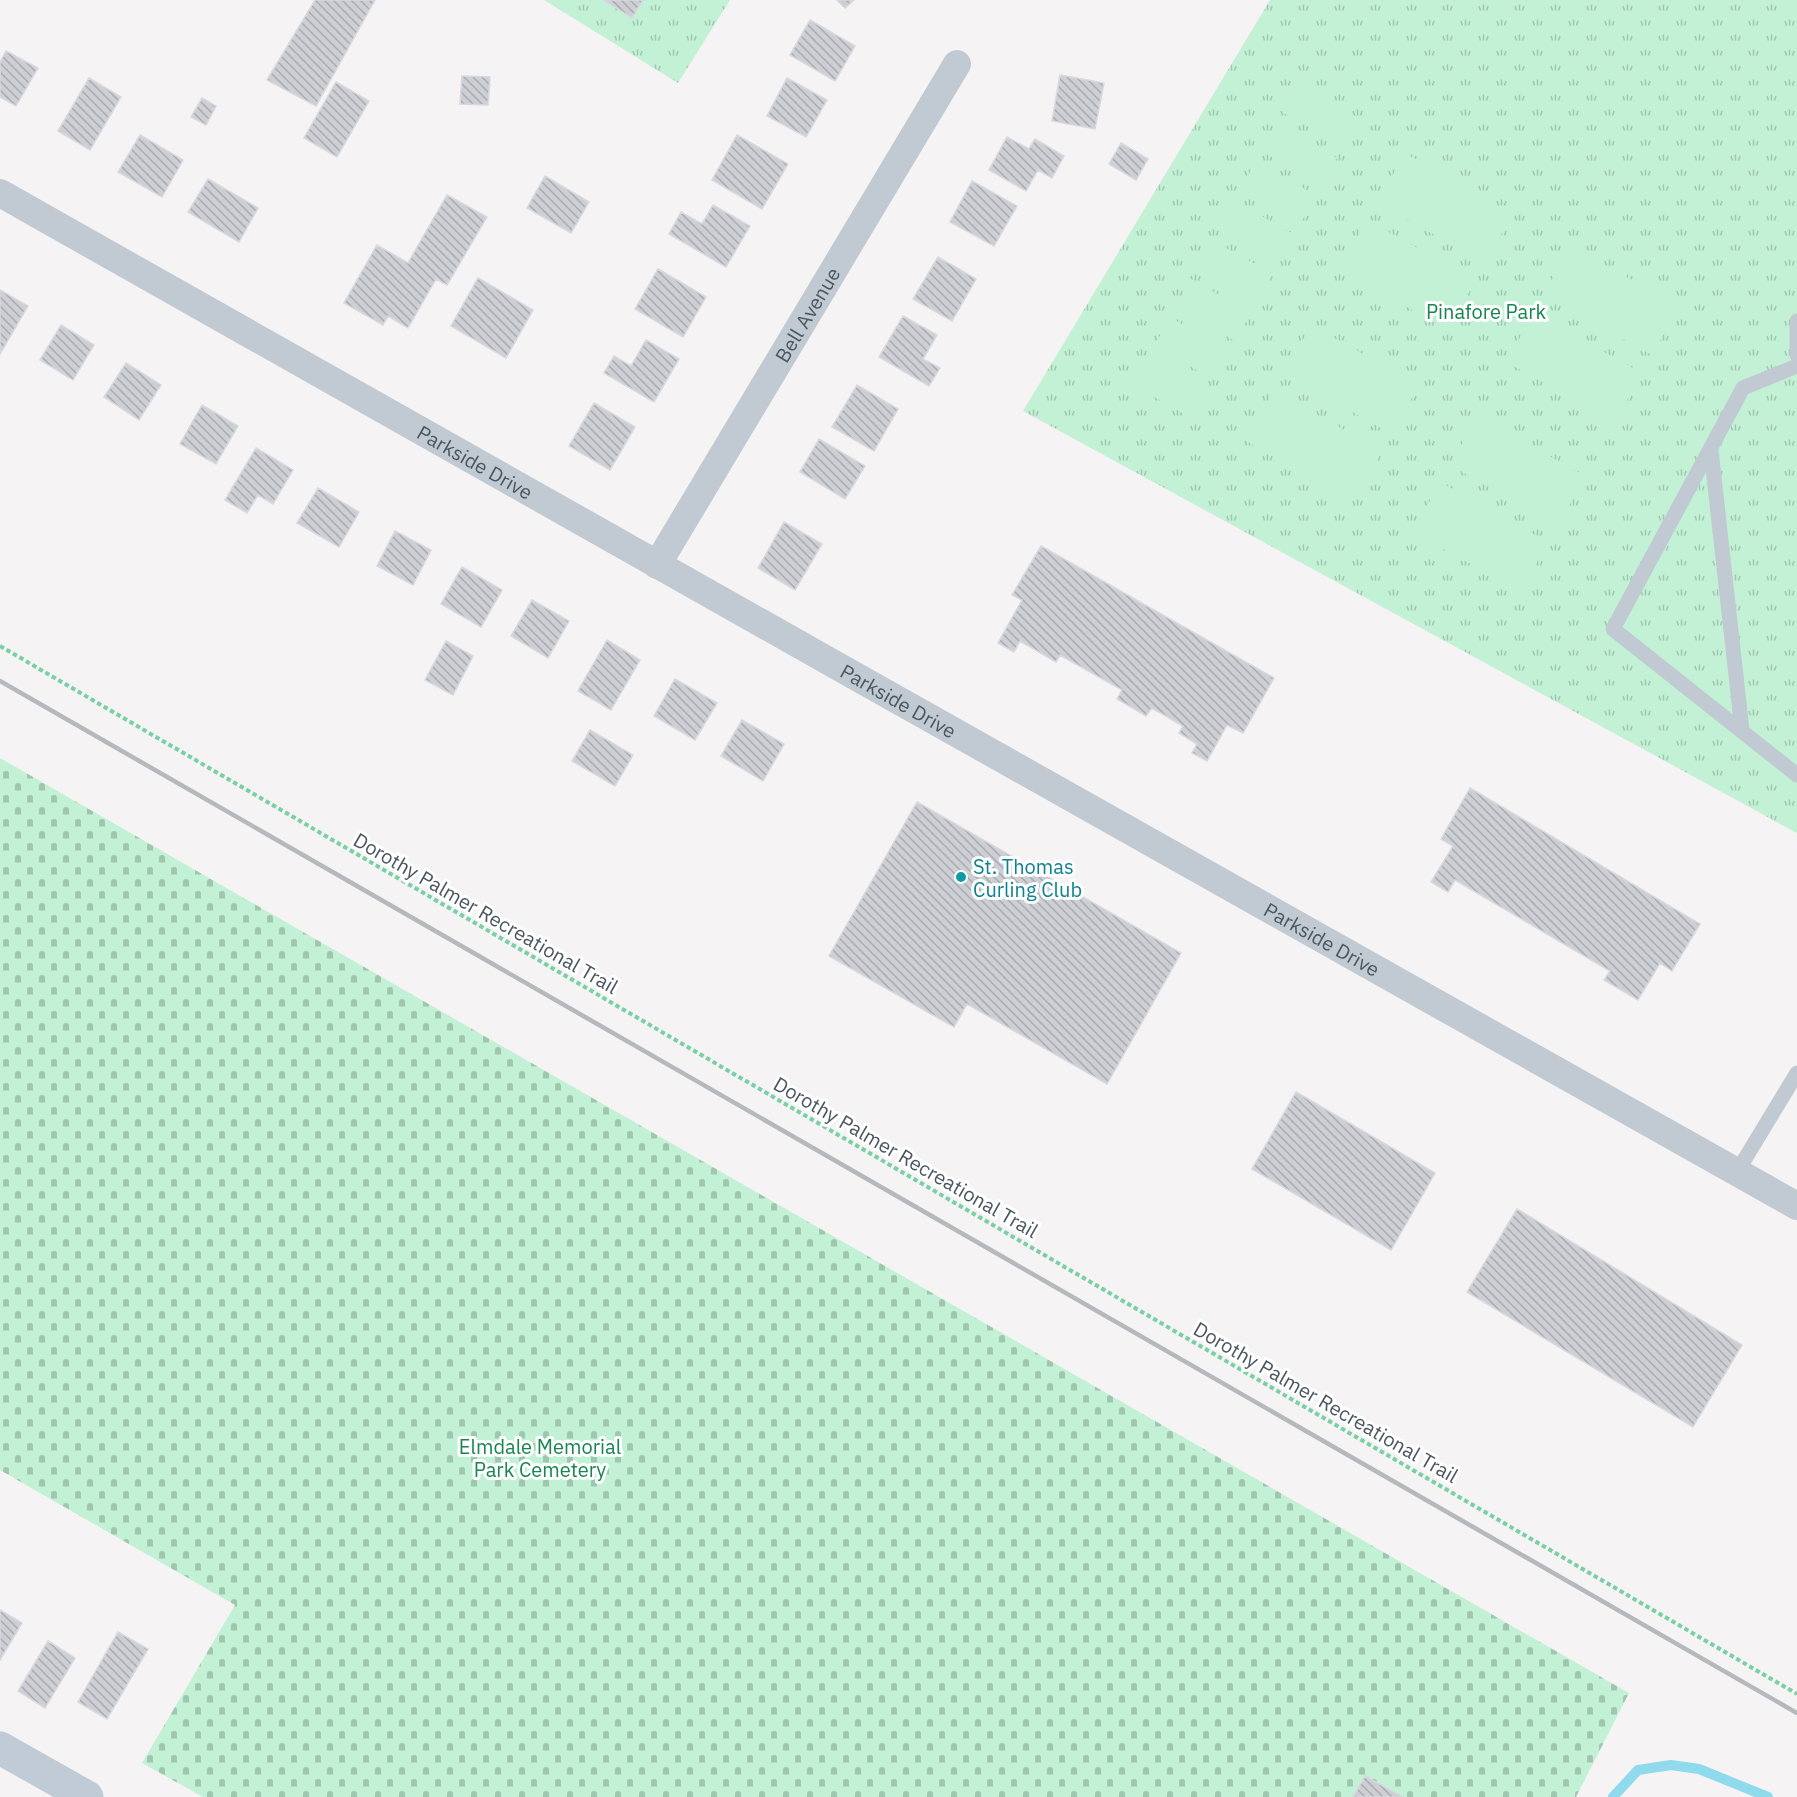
<svg xmlns="http://www.w3.org/2000/svg" width="1797" height="1797" font-family="'IBM Plex Sans',sans-serif">
	<defs>
		<pattern id="cemetery-stones" width="16" height="16" patternUnits="userSpaceOnUse" patternTransform="scale(1.5)"><rect width="16" height="16" fill="#c3f1d5"/><path d="M2 7V4a2 2 0 0 1 4 0v3zM10 15v-3a2 2 0 0 1 4 0v3z" fill="#a0c6b0"/></pattern>
		<pattern id="park-tufts" width="24" height="20" patternUnits="userSpaceOnUse" patternTransform="scale(1.5)"><rect width="24" height="20" fill="#c3f1d5"/><path d="M3 7l-1-3M5 7V3M7 7l1-3M15 17l-1-3M17 17v-4M19 17l1-3" fill="none" stroke="#a0c6b0"/></pattern>
		<pattern id="building-back-hatch" width="6" height="6" patternUnits="userSpaceOnUse" patternTransform="scale(1.5)"><rect width="6" height="6" fill="#cdcfd5"/><path d="M-1 5l2 2M0 0l6 6M5-1l2 2" fill="none" stroke="#a8abb0"/></pattern>
	</defs>
	<rect width="100%" height="100%" fill="#f5f3f3"/>
	<path fill="url(#cemetery-stones)" d="M0,758l1629,935 -53,104h-1373l-61,-34 93,-158 -235,-135z"/>
	<path fill="url(#park-tufts)" d="M544,0h186l-52,83z
		M1270,0h527v833l-774,-422z"/>
	<path fill="#c3f1d5" d="M1298,84l60,34 -15,28 -61,-34z
		M1277,123l60,35 -16,27 -60,-34z
		M1405,153l108,61 -28,49 -108,-60z
		M1256,161l61,35 -17,28 -60,-35z
		M1235,201l60,34 -16,28 -60,-34z
		M1367,220l109,60 -28,50 -108,-61z
		M1212,240l61,34 -16,28 -61,-34z
		M1571,246l108,60 -27,49 -109,-60z
		M1191,279l60,34 -16,28 -60,-34z
		M1534,313l108,60 -27,49 -109,-60z
		M1171,318l60,34 -17,28 -60,-35z
		M1311,325l108,60 -27,49 -108,-60z
		M1149,356l60,35 -16,28 -60,-34z
		M1274,391l108,60 -27,50 -109,-60z
		M1478,416l107,60 -27,50 -108,-61z
		M1440,482l108,60 -27,50 -108,-60z"/>
	<g fill="none" stroke-linecap="round" stroke-linejoin="round">
		<path stroke="#90daee" stroke-width="10" d="M1613,1797l25,-27 33,-5 28,4 69,28"/>
	</g>
	<path fill="url(#building-back-hatch)" stroke="#d7d9de" stroke-width="1.5" d="M315,0h60l-59,106 -49,-26z
		M603,0h40l-11,18z
		M837,0h17l-9,8z
		M810,20l45,26 -20,35 -45,-26z
		M6,51l32,17 -22,38 -16,-9v-35z
		M1060,75l44,8 -9,46 -43,-8z
		M462,76l28,1 -2,28 -28,-1z
		M89,78l32,19 -31,53 -32,-19z
		M787,78l40,22 -21,37 -39,-21z
		M336,82l33,19 -32,56 -33,-19z
		M202,98l14,8 -10,19 -15,-8z
		M140,135l43,25 -21,37 -44,-25z
		M737,135l51,29 -26,45 -50,-29z
		M1007,137l22,12 6,-10 29,17 -12,22 -14,-8 -12,21 -37,-21z
		M1121,143l27,16 -12,21 -27,-16z
		M545,176l44,26 -18,31 -44,-25z
		M208,179l50,29 -19,34 -51,-30z
		M972,181l45,25 -23,40 -44,-24z
		M447,195l40,22 -40,68 -11,-6 -28,49 -20,-12 -5,9 -39,-22 33,-58 31,18z
		M713,205l37,21 -24,41 -57,-33 12,-22 21,12z
		M938,257l38,22 -24,42 -39,-22z
		M658,269l48,28 -23,40 -48,-28z
		M478,278l55,32 -27,48 -55,-32z
		M0,290l28,16 -28,48z
		M903,316l34,19 -14,24 17,9 -11,18 -50,-29z
		M61,325l33,20 -21,35 -33,-20z
		M646,340l33,19 -25,43 -50,-29 10,-17 17,10z
		M126,363l35,22 -22,35 -35,-23z
		M857,385l41,24 -24,42 -42,-24z
		M594,403l41,24 -25,43 -41,-24z
		M202,405l36,21 -22,38 -36,-20z
		M819,439l46,27 -20,33 -45,-27z
		M256,448l37,22 -20,34 -15,-9 -11,18 -22,-13z
		M318,488l41,24 -20,35 -42,-24z
		M784,522l38,22 -27,46 -37,-22z
		M395,531l36,19 -18,35 -36,-19z
		M1041,546l233,132 -31,55 -16,-8 -20,36 -15,-8 5,-9 -18,-11 4,-7 -31,-18 -6,8 -29,-17 5,-9 -62,-35 -4,7 -36,-21 -6,11 -16,-9 24,-43 -10,-5z
		M462,567l40,23 -21,37 -40,-23z
		M532,600l37,21 -21,37 -37,-22z
		M607,640l33,20 -29,50 -33,-19z
		M446,641l27,15 -20,39 -28,-15z
		M675,679l42,24 -22,37 -41,-24z
		M742,720l42,24 -21,37 -42,-25z
		M590,730l43,25 -18,31 -43,-25z
		M1470,788l230,136 -28,47 -12,-8 -22,37 -34,-20 6,-9 -155,-91 -7,12 -17,-10 22,-36 -12,-7z
		M917,802l264,151 -74,131 -140,-80 -13,23 -125,-71z
		M1296,1092l139,81 -44,77 -139,-81z
		M1517,1209l225,136 -49,82 -226,-135z
		M0,1610l22,13 -22,37z
		M118,1632l30,17 -41,70 -29,-17z
		M48,1641l27,17 -30,50 -27,-17z
		M1365,1776l38,21h-50z"/>
	<g fill="none" stroke-linecap="round" stroke-linejoin="round">
		<path stroke="#7ad0a6" stroke-width="4" stroke-dasharray="4.5 3" stroke-linecap="butt" d="M0,646l1797,1048"/>
		<path stroke="#c1cad2" stroke-width="15" d="M1797,321v34
			M1797,366l-54,22 -130,241 184,146
			M1711,450l31,280
			M1737,1172l60,-99"/>
		<g stroke="#c1cad2" stroke-width="28">
			<path id="s1" d="M0,193c598,339 1198,676 1797,1013"/>
			<path id="s2" d="M657,565l300,-501"/>
		</g>
		<path stroke="#c1cbd6" stroke-width="33" d="M0,1748l87,49"/>
		<path stroke="#b5b8bd" stroke-width="4.5" d="M0,681l1797,1032"/>
	</g>
	<circle fill="#0f9aa8" stroke="#fff" stroke-width="2" cx="961" cy="877" r="6"/>
	<g text-anchor="middle" dominant-baseline="central" stroke-width="6" stroke-linejoin="round" paint-order="stroke">
		<g font-size="20" fill="#17864f" stroke="#fff">
			<text x="1486" y="311">Pinafore Park</text>
			<text x="540" y="1446">Elmdale Memorial<tspan x="540" dy="23">Park Cemetery</tspan></text>
		</g>
		<g font-size="20" fill="#4a5661" stroke="#fff">
			<text stroke="none"><textPath href="#s2" startOffset="292">Bell Avenue</textPath></text>
			<text stroke="none"><textPath href="#s1" startOffset="546">Parkside Drive</textPath></text>
			<text stroke="none"><textPath href="#s1" startOffset="1032">Parkside Drive</textPath></text>
			<text transform="translate(486 913) rotate(30)">Dorothy Palmer Recreational Trail</text>
			<text stroke="none"><textPath href="#s1" startOffset="1518">Parkside Drive</textPath></text>
			<text transform="translate(906 1157) rotate(30)">Dorothy Palmer Recreational Trail</text>
			<text transform="translate(1326 1402) rotate(30)">Dorothy Palmer Recreational Trail</text>
		</g>
		<g font-size="20" fill="#0d838f" stroke="#fff" text-anchor="start">
			<text x="973" y="866">St. Thomas<tspan x="973" dy="23">Curling Club</tspan></text>
		</g>
	</g>
</svg>
